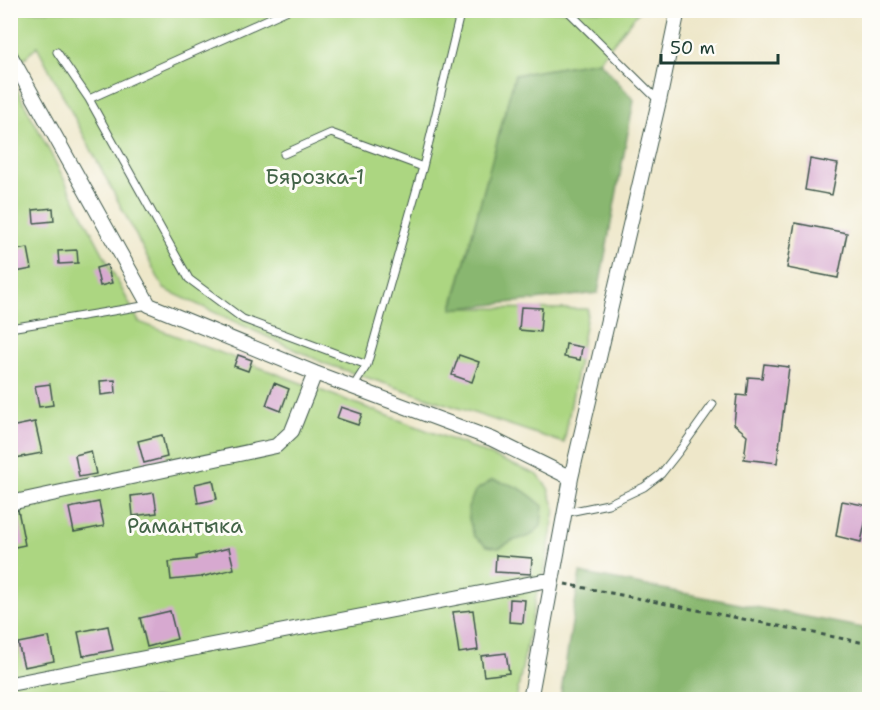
<svg xmlns="http://www.w3.org/2000/svg" width="880" height="710" font-family="'Shantell Sans',sans-serif">
	<rect width="100%" height="100%" fill="#fdfcf7"/>
	<filter id="ink" filterUnits="userSpaceOnUse"><feTurbulence type="fractalNoise" baseFrequency=".0167" numOctaves="2"/><feDisplacementMap in="SourceGraphic" scale="12" xChannelSelector="R" yChannelSelector="G"/><feConvolveMatrix kernelMatrix="1 2 1 2 8 2 1 2 1" color-interpolation-filters="sRGB"/></filter>
	<filter id="wash" filterUnits="userSpaceOnUse"><feTurbulence type="fractalNoise" baseFrequency=".008" numOctaves="4" result="noise"/><feDisplacementMap in="SourceGraphic" scale="24" xChannelSelector="R" yChannelSelector="G"/><feGaussianBlur stdDeviation="1.35" result="paint"/><feColorMatrix in="noise" values="0 0 0 0 0 0 0 0 0 0 0 0 0 0 0 0 0 1.4 0 .05"/><feComposite in="paint" operator="in"/></filter>
	<g filter="url(#wash)">
		<rect width="100%" height="100%" fill="#eee7c9"/>
		<path fill="#acd681" stroke="#668a5a" stroke-width="1.5" d="M11,11h628l-40,50 -84,14 -63,233 136,1 -24,134 -238,-79 -162,-75 -127,-243 -26,26z
			M10,76l129,246 324,122 75,31 10,13 7,21 -12,72 -6,11 -21,107h-505z"/>
		<path fill="#89b76f" stroke="#547a52" stroke-width="1.5" d="M599,61l35,39 -36,193 -146,16 63,-234z
			M492,480c26,5 31,9 51,26l-2,20 -11,10 -18,5 -13,7 -12,-2 -13,-10 -5,-17 -1,-11 7,-17z
			M580,573l289,56v70h-309z"/>
		<g id="blocks">
			<path fill="#d7a9d0" d="M810,159l28,5 -6,31 -27,-5z
				M53,208l1,13 -20,2 -1,-13z
				M795,223l52,10 -9,45 -51,-10z
				M28,248l4,21 -22,4v-22z
				M77,250l1,13 -19,1 -1,-13z
				M107,265l5,18 -12,3 -4,-18z
				M521,307l21,1 -2,24 -21,-2z
				M566,344l16,3 -2,13 -16,-3z
				M238,355l14,5 -4,11 -14,-5z
				M459,355l20,7 -7,20 -20,-7z
				M764,364l25,3 -12,96 -33,-4 3,-24 -13,-11 3,-29 9,1 2,-19 14,1z
				M115,380l1,13 -15,2 -1,-14z
				M274,383l15,6 -8,22 -15,-6z
				M50,384l3,21 -14,2 -4,-21z
				M341,407l21,7 -4,11 -21,-7z
				M35,422l7,31 -32,6v-32z
				M162,435l5,22 -23,6 -6,-22z
				M91,451l5,23 -17,3 -4,-22z
				M213,480l4,19 -19,4 -3,-19z
				M154,493l3,20 -24,3 -2,-20z
				M842,501l27,5 -8,36 -25,-6z
				M99,502l5,24 -30,6 -5,-24z
				M18,510l7,35 -15,3v-36z
				M229,548l5,21 -33,8 -30,3 -2,-18 27,-3v-3z
				M496,555l36,3 -1,16 -36,-2z
				M510,599l15,1 -2,23 -14,-1z
				M473,610l5,40 -19,3 -6,-41z
				M170,611l7,28 -30,8 -7,-29z
				M108,626l5,24 -30,6 -5,-24z
				M49,637l5,24 -30,6 -6,-24z
				M506,653l3,20 -25,3 -3,-20z"/>
		</g>
	</g>
	<g filter="url(#ink)">
		<use href="#blocks" fill-opacity="0" stroke="#3e564a" stroke-width="1.5"/>
		<g fill="none" stroke-linecap="round" stroke-linejoin="round">
			<g stroke="#3e564a" stroke-width="9">
				<path id="service" d="M567,10l92,91
					M57,52l32,47 100,180 54,40 124,46
					M89,99l199,-89
					M284,154l47,-21 92,34
					M10,328l139,-23
					M353,387l14,-22 56,-198 38,-157
					M564,513l44,-9 36,-17 17,-13 19,-24 33,-46"/>
			</g>
			<g stroke="#3e564a" stroke-width="16">
				<path id="minor" d="M10,55l139,250 166,68 177,66 79,39
					M10,503l266,-57 16,-15 23,-58
					M10,684l533,-103h8
					M530,700l41,-222 88,-377 19,-91"/>
			</g>
			<path stroke="#3e564a" stroke-width="3" stroke-dasharray="4.5 4.5" stroke-linecap="butt" d="M565,584l305,60"/>
			<use href="#service" stroke="#fff" stroke-width="7"/>
			<use href="#minor" stroke="#fff" stroke-width="14"/>
		</g>
	</g>
	<g text-anchor="middle" dominant-baseline="central" stroke-width="6" stroke-linejoin="round" paint-order="stroke">
		<g font-size="21" fill="#426347" stroke="#fdfcf7">
			<text x="315" y="177">Бярозка-1</text>
			<text x="185" y="526">Рамантыка</text>
		</g>
	</g>
	<rect width="880" height="710" fill="none" stroke="#fdfcf7" stroke-width="36"/>
	<path d="M661 54v9h117v-9" fill="none" stroke="#1f3d34" stroke-width="3"/>
	<text x="670" y="54" font-size="18" fill="#1f3d34" stroke="#fdfcf7" stroke-width="4.5" paint-order="stroke">50 m</text>
</svg>
